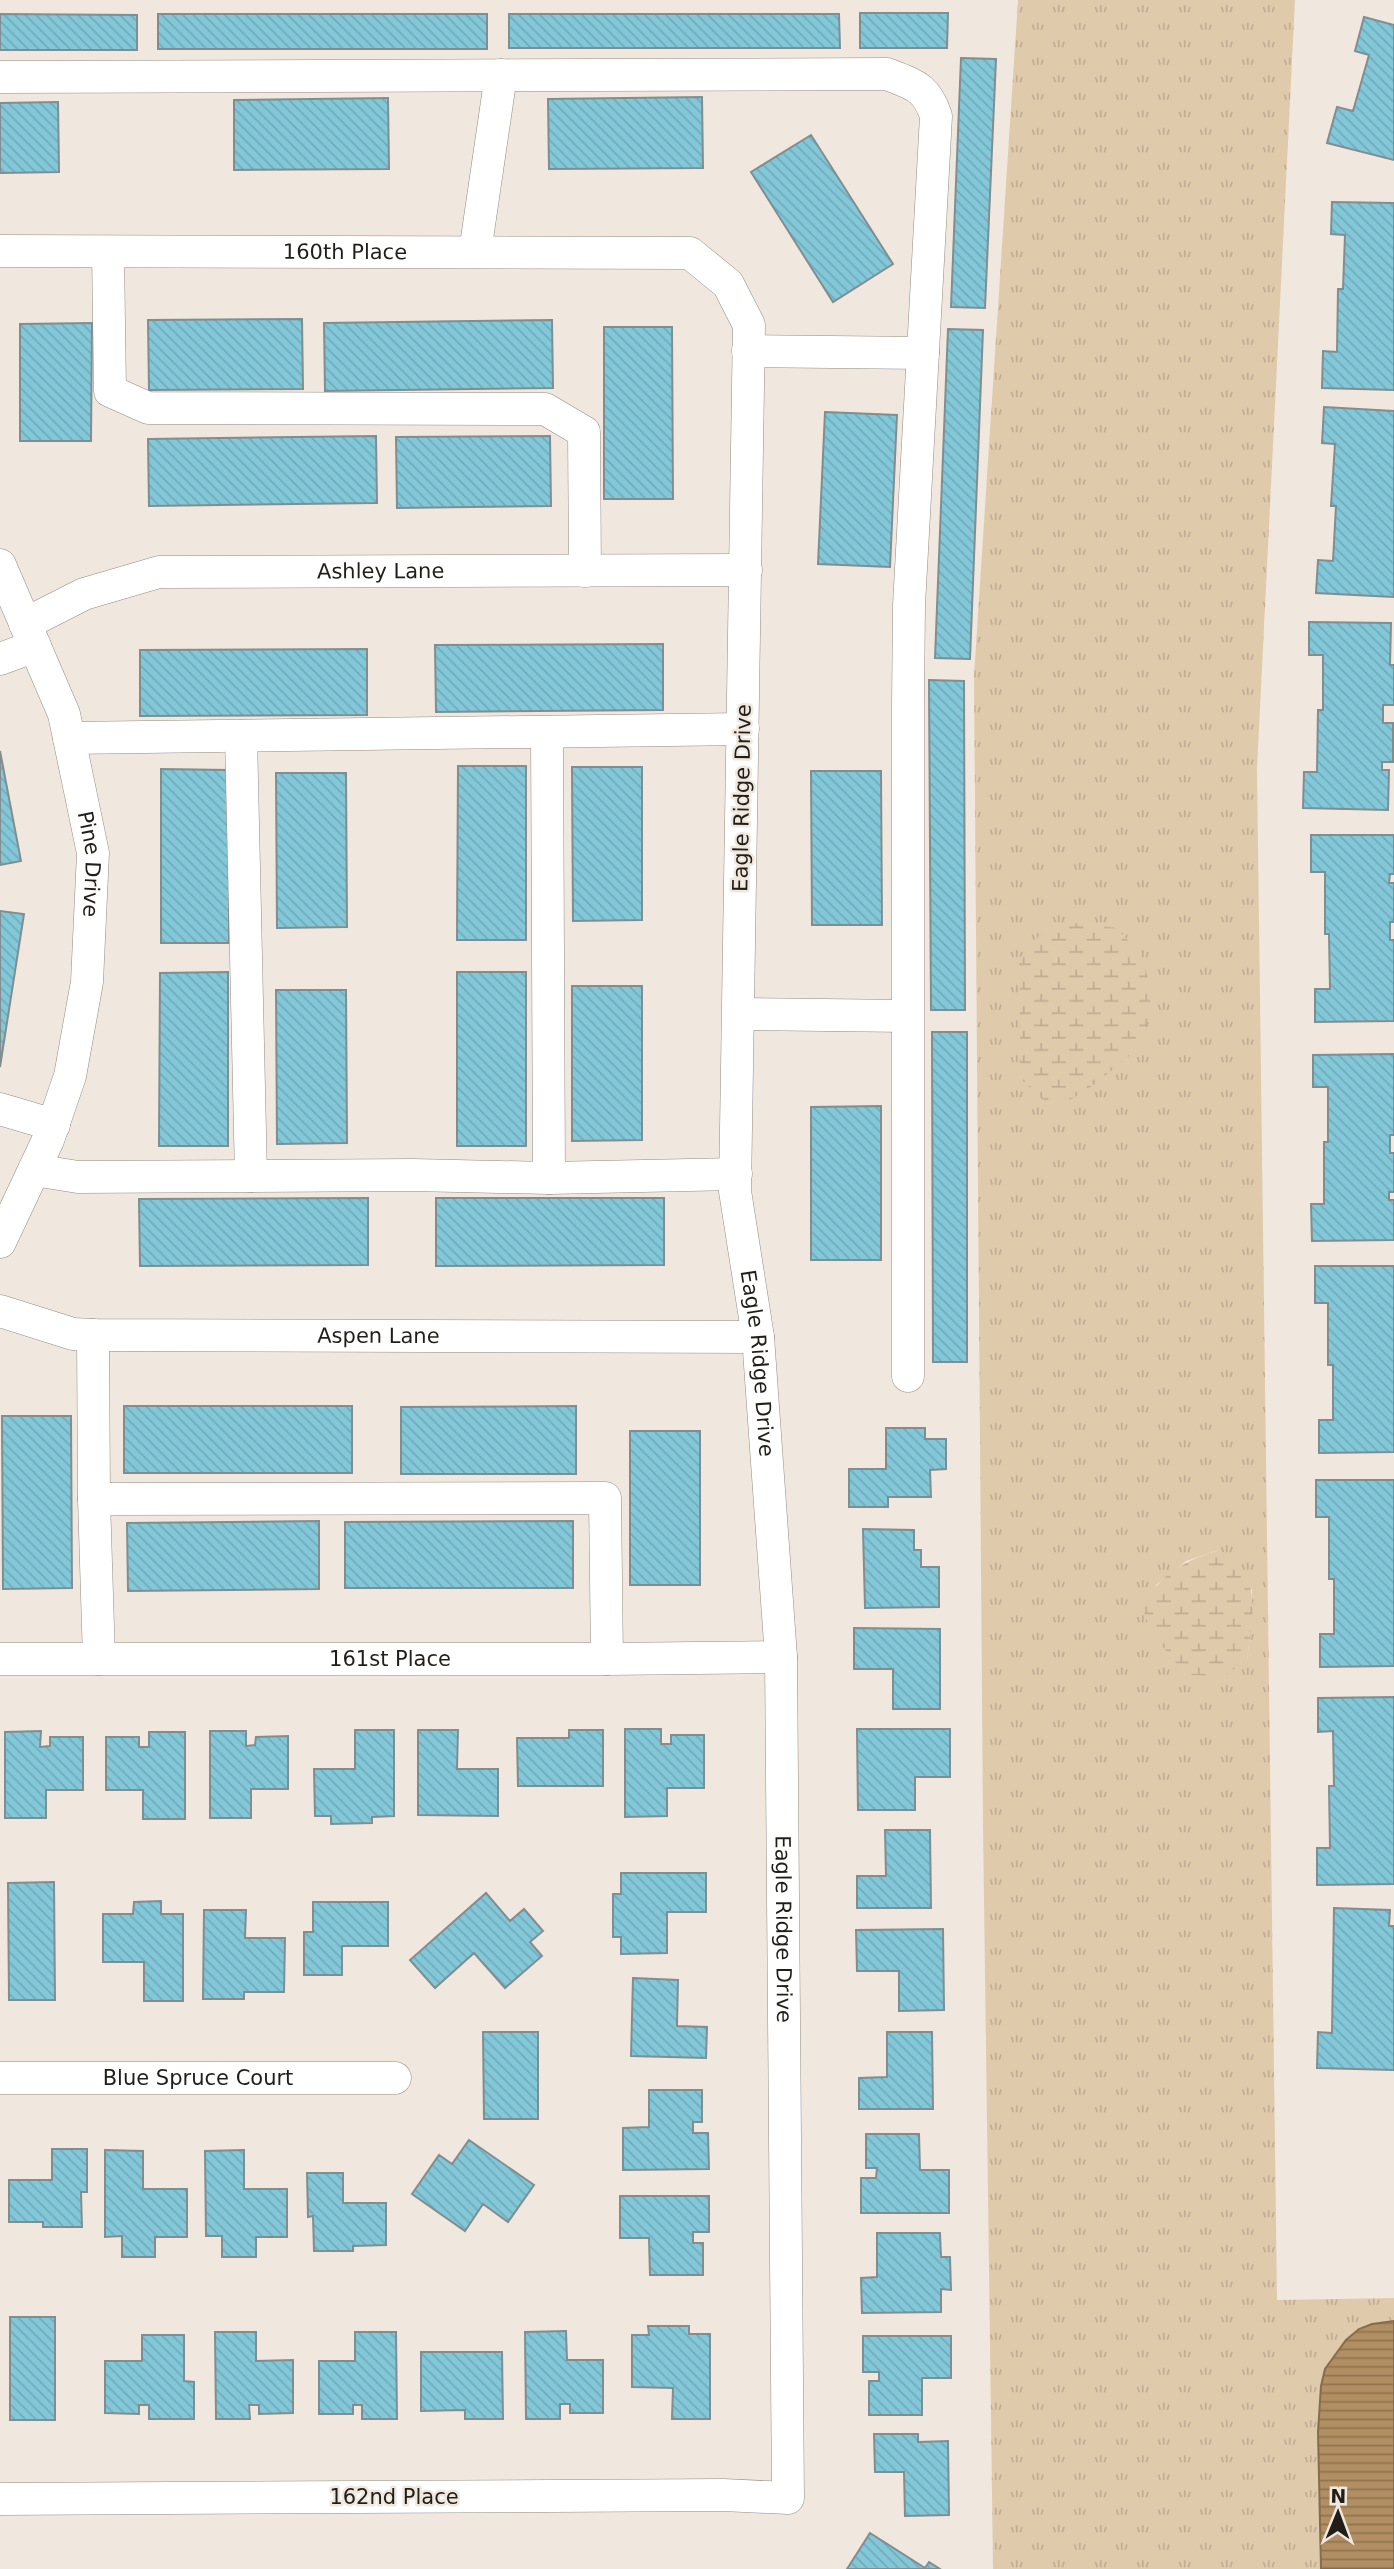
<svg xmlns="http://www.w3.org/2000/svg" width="1394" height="2569" font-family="'DejaVu Sans',sans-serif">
	<defs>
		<pattern id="grass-tufts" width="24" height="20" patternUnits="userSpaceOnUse" patternTransform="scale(1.75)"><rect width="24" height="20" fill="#e0caac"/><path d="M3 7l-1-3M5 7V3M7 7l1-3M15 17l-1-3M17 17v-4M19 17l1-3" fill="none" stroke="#c0ad93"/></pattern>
		<pattern id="wetland-marsh" width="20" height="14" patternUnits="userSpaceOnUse" patternTransform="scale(1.75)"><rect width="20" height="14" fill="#e0caac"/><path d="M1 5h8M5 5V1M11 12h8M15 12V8" fill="none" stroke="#c0ad93"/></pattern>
		<pattern id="water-rules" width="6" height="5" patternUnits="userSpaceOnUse" patternTransform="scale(1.75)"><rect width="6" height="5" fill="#b18f62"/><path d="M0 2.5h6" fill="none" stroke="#907450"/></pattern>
		<pattern id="building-back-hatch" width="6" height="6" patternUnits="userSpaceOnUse" patternTransform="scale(1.75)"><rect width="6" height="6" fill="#83c8d9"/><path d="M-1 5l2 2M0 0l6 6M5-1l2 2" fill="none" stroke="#71abba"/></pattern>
	</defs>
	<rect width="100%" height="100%" fill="#f0e8de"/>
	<path fill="url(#grass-tufts)" fill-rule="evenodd" d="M1018,0h277l-38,769 20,1531 117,-2v271h-401l-10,-744 -9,-1149zM1219,1550l33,40 -1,38 -4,31 -61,16 -16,-21 -14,-69 30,-24z"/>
	<path fill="url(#wetland-marsh)" d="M1073,923l43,5 23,24 13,37 -6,37 -18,31 -33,27 -31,20 -20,-3 -23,-22 -2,-120 20,-23z
		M1219,1550c6,4 13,8 18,13 24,24 14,66 10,96l-22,17 -39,-1 -35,-43 -9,-26c23,-35 38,-43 77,-56z"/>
	<path fill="url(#water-rules)" stroke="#866d4c" stroke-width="2" d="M1394,2321v248h-73l-3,-137 3,-46 4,-17 21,-29 13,-11 13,-5z"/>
	<path fill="url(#building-back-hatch)" stroke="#808e91" stroke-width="2" d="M860,13h88l-1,35h-87z
		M0,14l137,1v35h-137z
		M158,14h329v35h-329z
		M509,14h330l1,34h-331z
		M1364,17l30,8v135l-67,-17 10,-36 16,4 16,-56 -14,-4z
		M961,58l35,1 -11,249 -34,-1z
		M702,97l1,71 -154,1 -1,-70z
		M388,98l1,71 -155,1v-70z
		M58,102l1,70 -59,1v-70z
		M811,135l82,129 -60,38 -82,-130z
		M1332,202l62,1v187l-72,-2 1,-37 14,1 1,-63h5l2,-54 -14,-1z
		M302,319l1,70 -154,1 -1,-70z
		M552,320l1,68 -228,3 -1,-68z
		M92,323l-1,118h-71v-117z
		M604,327h68l1,172h-69z
		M948,329l35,1 -13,329 -35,-1z
		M1324,407l70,4v186l-78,-4 2,-33 15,1 3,-55h-5l4,-62 -13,-1z
		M825,412l72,3 -7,152 -72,-3z
		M376,436l1,67 -228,3 -1,-67z
		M550,436l1,70 -154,2 -1,-71z
		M1309,622l82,1 -1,42h4v40h-11v18h10v39h-11v8h7l-1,40 -85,-2 1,-36h13l1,-62h5v-55h-14z
		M663,644v66l-227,2 -1,-67z
		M367,649v66l-227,1v-66z
		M929,680l35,1 1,329h-34z
		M0,751l21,110 -21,4z
		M458,766h68v174h-69z
		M572,767h70v153l-69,1z
		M161,769l68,1v173h-68z
		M811,771h70l1,154h-70z
		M276,773h70l1,154 -70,1z
		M1311,835h83v39h-4l-1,9h5v39h-4v18h4v81l-79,1v-33h15l-1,-55h-4v-62h-14z
		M0,911l24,3 -24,153z
		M228,972v174h-69l1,-173z
		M457,972h69v174h-69z
		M572,986h70v154l-70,1z
		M276,990h70l1,153 -70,1z
		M932,1032h35v330h-34z
		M1394,1054v81h-4v18h4v39h-5v8h5v40l-82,1 -1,-37h13v-62h4v-55h-15v-32z
		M881,1106v154h-70v-153z
		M368,1198v67l-228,1 -1,-67z
		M436,1198h228v67l-228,1z
		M1315,1266h79v186l-75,1v-33h14v-55h-5v-62h-13z
		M124,1406h228v67h-228z
		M576,1406v68h-175v-67z
		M2,1416h69l1,172 -69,1z
		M886,1428h39v11h21v30l-16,1 1,27h-43v10h-39v-38h37z
		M630,1431h70v154h-70z
		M1316,1480h78v186l-74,1v-33h14v-55h-5v-62h-13z
		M319,1521v68l-191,2 -1,-68z
		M573,1521v67h-228v-66z
		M863,1529l51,1v20h7v17h18v40l-74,1z
		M854,1628l86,1v80h-47v-40h-39z
		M1394,1697v187l-77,1v-37h13l-1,-62h5l-1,-55 -15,1v-34z
		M625,1729h36v15h10v-9h33v53h-37v28l-42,1z
		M857,1729h93v48h-35v33h-57z
		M355,1730h39v86l-22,1v6l-41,1v-8h-16l-1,-47h41z
		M418,1730h40l-1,39h41v47l-80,-1z
		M569,1730h34v56h-85l-1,-48h52z
		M41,1731l-1,16 10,-1v-9h33v53h-37v28h-41v-86z
		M210,1731h36v15l9,-1 1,-8 32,-1v53h-37v29h-41z
		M149,1732h36v87h-42v-29h-37v-53h33v10h10z
		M885,1830h45l1,78h-74v-32h29z
		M621,1873h85v39h-39v41l-46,1v-17h-8v-43h8z
		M54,1882l1,118h-46l-1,-117z
		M486,1893l24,28 14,-12 19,22 -13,11 12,14 -37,32 -31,-35 -39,35 -25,-28z
		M161,1901v13h22v87h-39v-39h-41v-48h30l1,-12z
		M313,1902h75v44h-46v29h-38v-43h9z
		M1334,1908l56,2 -1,16h5v144l-77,-2 1,-36 14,1z
		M204,1910h42l-1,28h40l-1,54h-40v7h-41z
		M943,1929l1,81 -45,1v-40h-42l-1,-41z
		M633,1978l45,2 -1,46 30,1 -1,31 -75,-2z
		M483,2032h55v87h-54z
		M887,2032h45l1,77h-74v-31l28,-1z
		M649,2090h53v32h-9v11h15l1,36 -86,1v-42l26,-1z
		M866,2134h53l1,36h29v43h-88v-35h15l1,-10h-11z
		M469,2140l65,45 -26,37 -25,-18 -18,27 -53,-37 27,-39 13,9z
		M52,2149h35v43h-6l1,35h-39v-5h-34v-42h43z
		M105,2150l38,1v38h44v48h-32v20h-33v-21l-17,1z
		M244,2150v39h43v48h-31v20h-34v-21h-16l-1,-85z
		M307,2173h36v30h43v42l-33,1v5h-39l-1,-35 -5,1z
		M620,2196h89v36h-16v11h10v32h-53l-1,-37h-29z
		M877,2233h63l1,24h9l1,33 -10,-1v23l-79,1 -1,-35 16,-1z
		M10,2317h45v103h-45z
		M648,2326h41v8h21v85h-38l1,-31 -41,-1v-52h17z
		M566,2331l1,29h36v53h-33v-9h-10v15h-34l-1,-87z
		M215,2332h41v29l37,-1v53l-34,1v-9h-10l1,14h-34z
		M355,2332h41l1,87h-35v-14h-9v9h-34v-53h36z
		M142,2335h42v46l10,1v37h-45v-14h-10v9l-34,-1v-52h37z
		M863,2336h88v42h-29v37h-53v-34h10v-9h-16z
		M421,2352h81l1,67h-38v-9l-44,1z
		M874,2434h44v8l30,-1 1,74 -44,1 -1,-44h-29z
		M870,2533l55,35 4,-6 11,7h-93z"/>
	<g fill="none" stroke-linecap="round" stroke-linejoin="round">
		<g stroke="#948c83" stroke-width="33">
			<g id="minor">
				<path d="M0,77l887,-3c27,11 39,12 49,42l-27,489 -1,100v671"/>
				<path id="s1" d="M0,251l690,2 38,31 21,41 -14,866 23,146 23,320 7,841 -65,-3 -723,4"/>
				<path d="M108,252l2,139 38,17 397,1 39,23 1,139"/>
				<path d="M475,252l26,-177"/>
				<path d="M748,351l175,2"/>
				<path id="s2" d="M0,565l64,149 29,139 -6,129 -17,94 -22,64 -48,102"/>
				<path id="s3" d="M25,624l59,-30 75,-22 587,-2"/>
				<path d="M0,659l35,-13"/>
				<path d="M547,732l2,446"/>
				<path d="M241,736l10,440"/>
				<path d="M69,738l674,-9"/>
				<path d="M739,1014l168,2"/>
				<path d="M0,1109l54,16"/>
				<path d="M34,1170l44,7 335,-2 136,3 187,-4"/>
				<path id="s4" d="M0,1311l73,23 20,1 665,2"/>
				<path d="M93,1335l1,164 5,160"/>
				<path d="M94,1499l511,-1 2,161"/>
				<path id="s5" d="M0,1659h607l174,-2"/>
				<path id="s6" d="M0,2078h395"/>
			</g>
		</g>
		<use href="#minor" stroke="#fff" stroke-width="32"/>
	</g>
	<g text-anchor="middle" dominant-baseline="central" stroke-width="5" stroke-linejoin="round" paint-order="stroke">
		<g font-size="21" fill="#211e1a" stroke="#f0e8de">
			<text stroke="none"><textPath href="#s1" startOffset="345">160th Place</textPath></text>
			<text stroke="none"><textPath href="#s3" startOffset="366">Ashley Lane</textPath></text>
			<text transform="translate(742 798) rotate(-89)">Eagle Ridge Drive</text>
			<text stroke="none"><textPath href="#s2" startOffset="315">Pine Drive</textPath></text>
			<text stroke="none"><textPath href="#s4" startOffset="382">Aspen Lane</textPath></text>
			<text stroke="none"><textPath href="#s1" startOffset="1825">Eagle Ridge Drive</textPath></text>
			<text stroke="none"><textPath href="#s5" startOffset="390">161st Place</textPath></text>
			<text stroke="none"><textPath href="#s1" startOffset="2392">Eagle Ridge Drive</textPath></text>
			<text stroke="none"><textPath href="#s6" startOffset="198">Blue Spruce Court</textPath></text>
			<text x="394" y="2497">162nd Place</text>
		</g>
	</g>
	<g transform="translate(1338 2513) rotate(1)" stroke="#f0e8de" stroke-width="5" paint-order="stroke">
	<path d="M0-5L12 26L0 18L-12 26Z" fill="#211e1a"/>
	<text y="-10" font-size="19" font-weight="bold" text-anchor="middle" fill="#211e1a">N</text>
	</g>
</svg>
